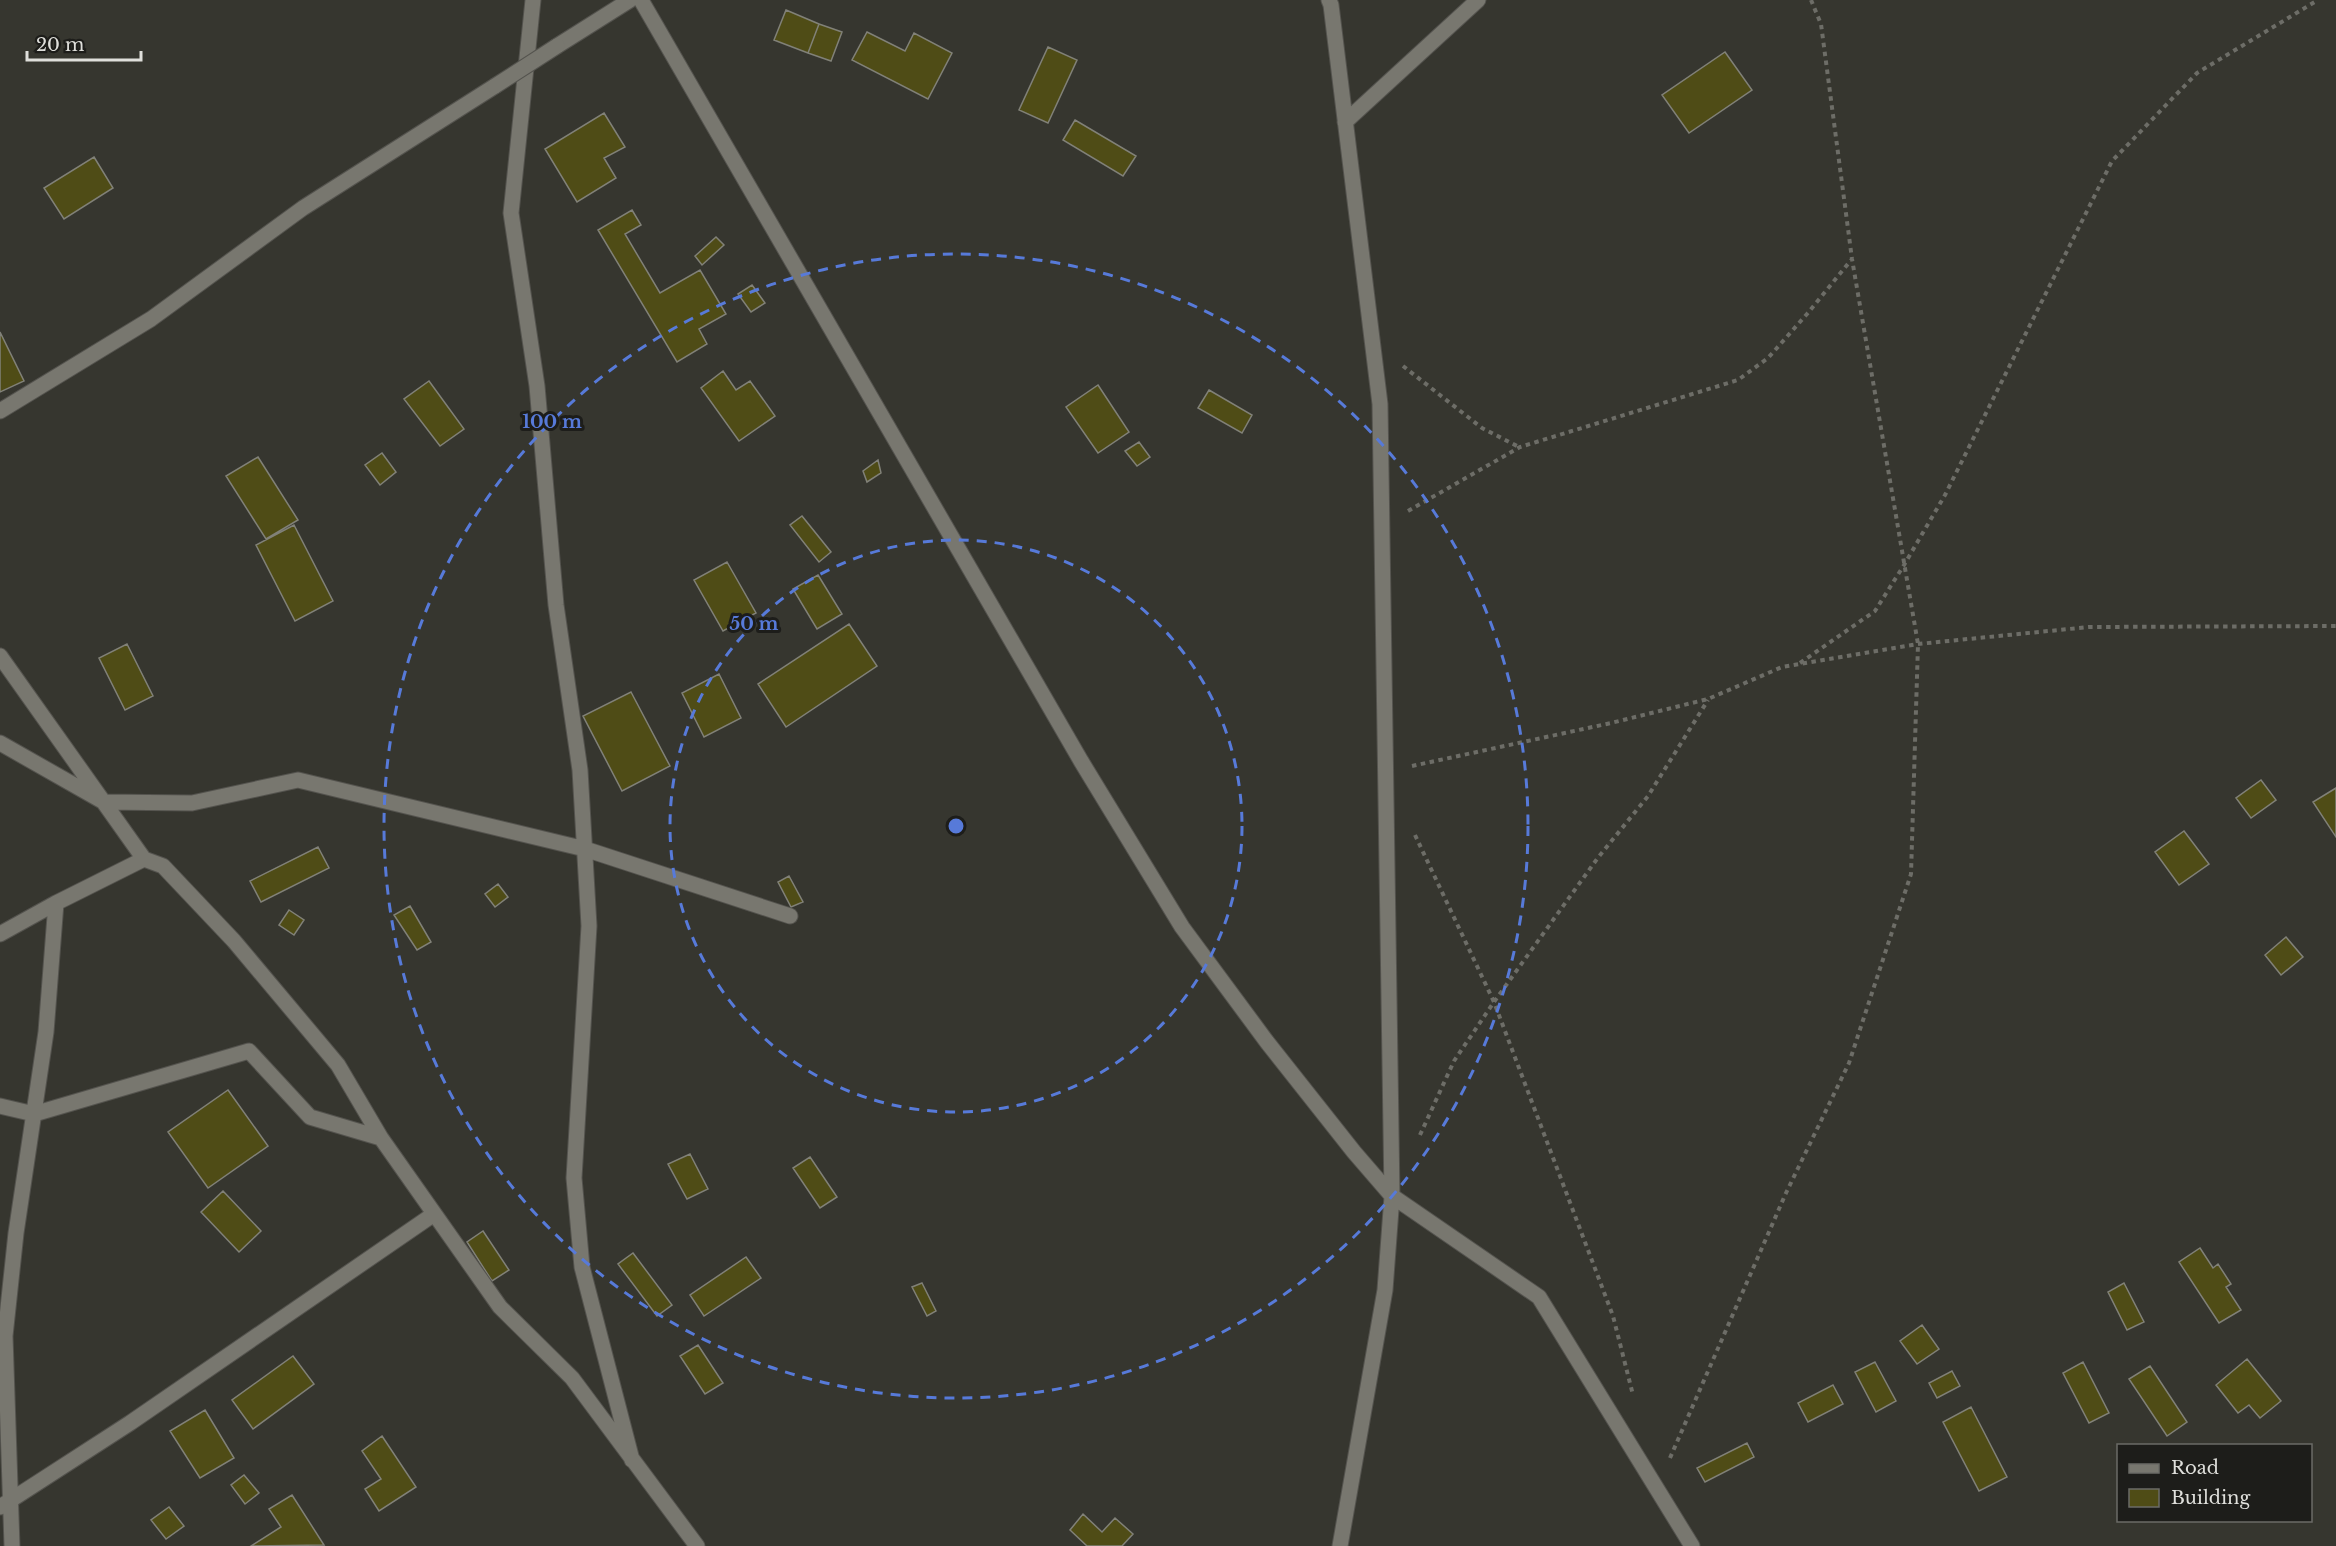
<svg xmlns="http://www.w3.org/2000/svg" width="2336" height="1546" font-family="'Libre Baskerville',serif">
	<rect width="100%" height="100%" fill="#36362f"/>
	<path fill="#4f4c16" stroke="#818178" stroke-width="1.5" d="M786,10l33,14 -11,29 -34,-13z
		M819,24l23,8 -11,29 -23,-8z
		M867,32l38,19 9,-18 38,20 -24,46 -76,-39z
		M1048,47l29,13 -29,63 -29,-13z
		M1725,52l27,38 -63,43 -27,-38z
		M604,113l21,34 -21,11 12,20 -39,24 -32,-53z
		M1075,120l61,36 -13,20 -60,-36z
		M94,157l19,31 -49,31 -20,-31z
		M632,210l9,15 -16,9 35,59 40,-23 26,44 -27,15 8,15 -30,18 -79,-132z
		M716,237l8,8 -22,20 -7,-9z
		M752,285l13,18 -14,9 -13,-18z
		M0,332l24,49 -24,11z
		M723,371l13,19 14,-9 25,35 -36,25 -38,-53z
		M429,381l35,48 -24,17 -36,-47z
		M1098,385l31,47 -31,21 -32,-46z
		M1209,390l43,25 -10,18 -44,-25z
		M1139,442l11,15 -13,9 -12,-15z
		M382,453l14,19 -16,13 -15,-20z
		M258,457l40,63 -32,19 -40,-63z
		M878,460l3,13 -14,9 -4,-11z
		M802,516l29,36 -12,10 -29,-37z
		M294,525l39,76 -38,20 -39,-76z
		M727,562l29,51 -33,18 -29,-51z
		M818,575l24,39 -25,15 -24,-40z
		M849,624l28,42 -91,61 -28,-43z
		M127,644l26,52 -28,14 -26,-52z
		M719,674l22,44 -37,19 -22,-44z
		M631,692l39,74 -48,25 -39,-75z
		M2261,780l15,20 -25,18 -15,-20z
		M2336,788v49l-23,-35z
		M2184,831l25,33 -30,21 -24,-33z
		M318,847l11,21 -68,34 -11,-21z
		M789,876l14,26 -12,5 -13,-25z
		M498,884l10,13 -13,10 -10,-13z
		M410,906l21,36 -14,8 -23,-35z
		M289,910l15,10 -10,15 -15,-10z
		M2286,937l17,20 -22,18 -16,-20z
		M228,1090l40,56 -60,42 -40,-56z
		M690,1154l18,35 -21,10 -19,-35z
		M810,1157l27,40 -17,11 -27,-40z
		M223,1191l38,40 -22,21 -38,-40z
		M483,1231l26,39 -17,11 -25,-39z
		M2200,1248l13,20 5,-4 13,20 -5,3 15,23 -22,13 -40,-61z
		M633,1253l39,52 -15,11 -39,-52z
		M746,1257l15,21 -57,38 -14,-21z
		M922,1283l14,28 -9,5 -15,-29z
		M2124,1283l20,39 -17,8 -19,-38z
		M1922,1325l17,24 -22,15 -17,-23z
		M698,1345l25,38 -18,11 -25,-38z
		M293,1356l21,28 -61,45 -21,-29z
		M2247,1359l34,42 -21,17 -11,-13 -11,8 -22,-28z
		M1875,1362l21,39 -20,11 -21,-40z
		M2083,1362l26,51 -20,10 -26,-50z
		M2150,1366l37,56 -20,14 -38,-57z
		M1952,1371l8,15 -23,12 -8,-15z
		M1833,1385l10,19 -35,18 -10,-19z
		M1971,1407l36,70 -28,14 -36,-69z
		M205,1410l29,48 -34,20 -30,-47z
		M382,1436l34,51 -37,24 -14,-22 16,-10 -19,-28z
		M1747,1443l7,14 -49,25 -8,-14z
		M244,1475l15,18 -14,11 -14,-19z
		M292,1495l32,50 -73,1 30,-19 -12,-18z
		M169,1507l15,19 -18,13 -15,-19z
		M1083,1514l19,18 13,-14 18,16 -11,12h-35l-17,-16z"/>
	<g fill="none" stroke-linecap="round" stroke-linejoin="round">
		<g stroke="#54534e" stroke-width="17">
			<path id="minor" d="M533,0l-22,213 26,173 19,219 24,165 9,156 -15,252 8,89 50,193
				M641,0l440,761 101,166 85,115 87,110 38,44 147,101 153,249
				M1329,0l2,5 49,399 12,792 -7,94 -45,256
				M557,46l73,-46
				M1345,122l133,-122
				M0,411l151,-92 152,-111 192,-122
				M0,656l144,203 -88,44 -10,129 -30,201 -11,103 7,210
				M0,743l104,59 88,1 106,-23 287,69 205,67
				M144,859l19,7 71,75 104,124 43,73 119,169 72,71 125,168
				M0,934l56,-31
				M0,1106l34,8 215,-63 61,66 71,21
				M0,1507l130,-84 304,-209"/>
		</g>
		<path stroke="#6d6d67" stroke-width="4" stroke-dasharray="4.5 4.5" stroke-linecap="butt" d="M1403,366l79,62 37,19
			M1408,511l112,-64 218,-67 30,-22 39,-44 45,-55
			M1800,663l75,-52 29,-46 41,-70 167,-334 85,-88 121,-73
			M1412,766l199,-43 97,-24 74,-32 136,-23 171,-17 247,-1
			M1415,835l79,167 119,314 20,79
			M1420,1135l34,-74 40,-59 103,-143 51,-63 60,-96
			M1670,1458l116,-265 63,-130 62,-189 7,-230 -66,-385 -31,-235 -10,-24"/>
		<use href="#minor" stroke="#78776f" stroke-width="15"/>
		<g stroke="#54534e" stroke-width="17" stroke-linecap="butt">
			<path id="minor-bridge" d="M495,86l62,-40"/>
		</g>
		<use href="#minor-bridge" stroke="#78776f" stroke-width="15"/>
	</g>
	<g fill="none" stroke="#577ad9" stroke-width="3" stroke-dasharray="10 8">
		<circle cx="956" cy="826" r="286"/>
		<circle cx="956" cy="826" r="572"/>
	</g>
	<circle cx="956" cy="826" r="9" fill="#577ad9" stroke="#1d1d1a" stroke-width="3"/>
	<g font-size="18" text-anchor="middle" font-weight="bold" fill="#577ad9" stroke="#1d1d1a" stroke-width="6" stroke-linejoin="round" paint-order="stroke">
		<text x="552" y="428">100 m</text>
		<text x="754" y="630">50 m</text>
	</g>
	<rect x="2117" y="1444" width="195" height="78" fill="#1d1d1a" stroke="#6b6b67" stroke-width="1.5"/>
	<rect x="2129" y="1464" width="30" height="9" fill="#78776f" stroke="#6b6b67" stroke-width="1.5"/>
	<text x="2171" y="1474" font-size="18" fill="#dfdfdb">Road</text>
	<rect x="2129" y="1489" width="30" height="18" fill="#4f4c16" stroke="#6b6b67" stroke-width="1.5"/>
	<text x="2171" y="1504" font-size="18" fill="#dfdfdb">Building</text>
	<path d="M27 51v9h114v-9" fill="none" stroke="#dfdfdb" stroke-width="3"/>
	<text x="36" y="51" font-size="18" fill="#dfdfdb" stroke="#1d1d1a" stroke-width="4.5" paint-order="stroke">20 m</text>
</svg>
